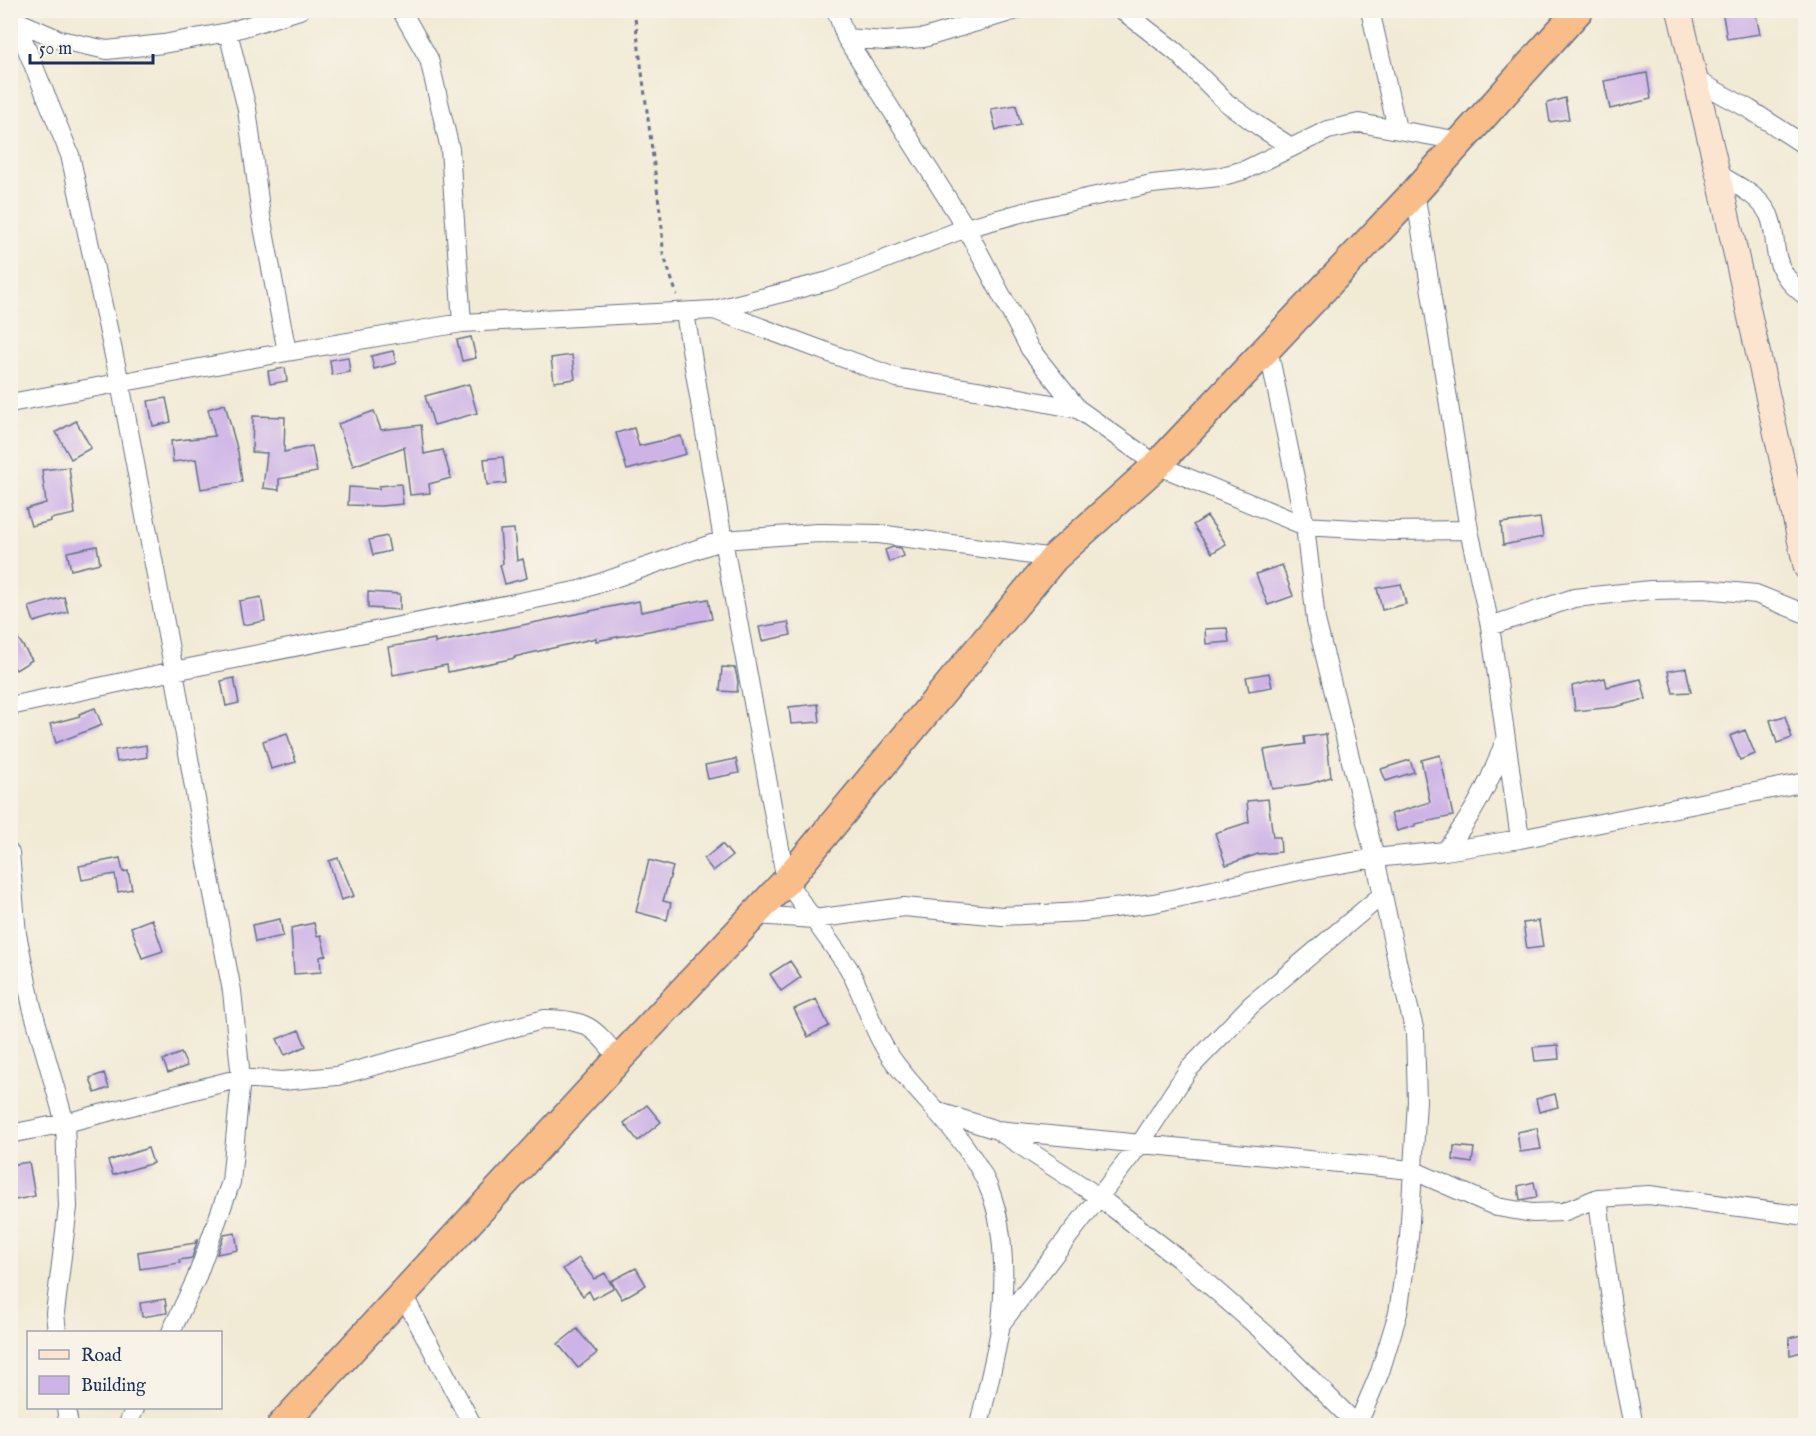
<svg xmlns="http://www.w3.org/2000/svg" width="1816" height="1436" font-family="'IM FELL English',serif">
	<rect width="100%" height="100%" fill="#f7f3e8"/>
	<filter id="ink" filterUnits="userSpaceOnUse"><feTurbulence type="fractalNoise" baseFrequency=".0167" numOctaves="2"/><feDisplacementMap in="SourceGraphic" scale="12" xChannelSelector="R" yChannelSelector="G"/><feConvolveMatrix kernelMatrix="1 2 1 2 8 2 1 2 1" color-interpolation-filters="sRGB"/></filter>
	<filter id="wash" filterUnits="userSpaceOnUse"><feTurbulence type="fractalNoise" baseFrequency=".008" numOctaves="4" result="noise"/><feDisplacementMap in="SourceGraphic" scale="24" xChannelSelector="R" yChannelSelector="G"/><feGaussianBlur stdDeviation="1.35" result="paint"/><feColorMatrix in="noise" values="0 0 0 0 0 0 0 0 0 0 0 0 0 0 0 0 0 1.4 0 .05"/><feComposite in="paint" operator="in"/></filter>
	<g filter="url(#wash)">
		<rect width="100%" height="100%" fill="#f1ead5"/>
		<g id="blocks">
			<path fill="#ceb3e7" d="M1722,10h33l5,24 -33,5z
				M1647,73l4,26 -41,10 -6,-28z
				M1565,98l4,21 -19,3 -3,-19z
				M1016,105l5,20 -25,5 -5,-21z
				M471,337l5,21 -14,3 -5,-21z
				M393,351l3,12 -22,6 -3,-13z
				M572,355l3,24 -21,3 -3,-24z
				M348,357l2,15 -18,3 -2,-15z
				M285,368l2,13 -17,3 -2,-13z
				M469,384l8,29 -43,12 -9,-29z
				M166,398l5,24 -18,4 -5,-25z
				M225,404l13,48 4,30 -41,7 -5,-30 -23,3 -2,-21 44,-5 -7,-27z
				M374,411l7,19 40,-5 3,29 19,-4 8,28 -22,6 1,9 -20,2 -6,-48 -51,19 -15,-42z
				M253,416l32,1 -1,35 28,-6 5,26 -38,7v11l-16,-2 4,-35 -15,-1z
				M76,421l15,27 -20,11 -15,-27z
				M634,428l5,18 42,-10 5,18 -59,16 -11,-37z
				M503,457l3,26 -19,2 -3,-26z
				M69,467l6,47 -25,5 1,2 -20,5 -5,-17 20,-6 -4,-33z
				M401,484l2,20 -23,2 -32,-1 1,-18 30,2v-3z
				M1207,516l19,28 -14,9 -19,-28z
				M1540,518l3,19 -40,8 -2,-22z
				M514,529l3,32 6,-2 4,19 -22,6 -5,-19 3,-1 -3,-34z
				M387,536l3,15 -17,4 -4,-15z
				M97,546l3,17 -29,7 -4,-18z
				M893,547l8,1 3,8 -15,6 -4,-12z
				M1282,565l11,31 -25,9 -12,-31z
				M1401,584l5,20 -24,6 -5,-22z
				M368,592l32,2v16l-32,-2z
				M64,597l4,15 -34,10 -5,-15z
				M261,597l4,24 -22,4 -4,-24z
				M708,599l4,20 -116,22v-3l-82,19 1,1 -67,14 -1,-7 -54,10 -5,-28 47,-8v4l204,-42 2,11z
				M788,622l3,13 -29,6 -3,-14z
				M10,626l22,34 -16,10 -6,-8z
				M1227,628l2,14 -23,2 -1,-15z
				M722,667l13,1 3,14 -1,10 -17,-1z
				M1686,668l5,24 -18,1 -5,-22z
				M1269,673l3,14 -23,4 -3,-14z
				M234,678l5,25 -13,3 -5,-25z
				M1605,678l2,9 34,-8 5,20 -31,8 -40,4 -3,-25z
				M818,704l2,18 -29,2 -2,-17z
				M95,708l7,17 -46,18 -6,-19 30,-8 -1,-2z
				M1785,716l7,22 -15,5 -7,-23z
				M1745,730l10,24 -15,6 -10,-24z
				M287,733l9,29 -25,7 -8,-28z
				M1326,734l5,43 -22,7 -37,5 -8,-39 41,-6 -1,-7z
				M146,745l1,12 -30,5 -2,-12z
				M1440,755l13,61 -38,8v2l-18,5 -6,-17 39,-12 -9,-42z
				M736,759l3,14 -31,6 -3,-14z
				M1410,760l4,12 -28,9 -5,-12z
				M1268,799l5,38h7l1,15 -23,2 -32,11 -11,-32 34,-11 -2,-21z
				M722,844l10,12 -19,15 -9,-12z
				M120,858l3,14 5,-1 4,18 -14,3 -3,-18 -33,6 -3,-14z
				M338,858l16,38 -13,4 -12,-39z
				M649,860l24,7 -10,34 8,2 -4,17 -31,-8z
				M152,919l11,32 -21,7 -11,-31z
				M280,919l3,17 -28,6 -3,-17z
				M1539,921l4,26 -16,2 -4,-26z
				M314,923l3,13 4,-1 5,20 -6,2 1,15 -27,2 -3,-46z
				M790,961l11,16 -20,14 -11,-17z
				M816,999l13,27 -21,11 -14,-28z
				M299,1030l7,16 -21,9 -8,-16z
				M1558,1045l1,14 -24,2 -2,-14z
				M181,1053l6,13 -19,7 -5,-13z
				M104,1073l5,15 -14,5 -5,-15z
				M1555,1094l3,13 -19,5 -3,-13z
				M647,1105l14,17 -23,19 -14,-18z
				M1537,1128l4,21 -21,3 -3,-20z
				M1454,1146l20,2 -2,15 -19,-3z
				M148,1148l5,15 -40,12 -5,-14z
				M29,1162l6,34 -25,5v-36z
				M1534,1182l3,15 -17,3 -2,-14z
				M235,1233l3,17 -21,4 7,-19z
				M198,1239l-6,19 -13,2 1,3 -40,6 -2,-17 58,-9 -1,-3z
				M579,1258l15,21 11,-6 8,15 -20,11 -4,-8 -6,5 -20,-27z
				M636,1268l10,17 -24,14 -11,-18z
				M165,1299l2,14 -25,4 -2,-14z
				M577,1329l20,24 -19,15 -20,-24z
				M1806,1334v17l-16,4 -1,-17z"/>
		</g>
	</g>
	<g filter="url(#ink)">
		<use href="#blocks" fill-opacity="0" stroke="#667088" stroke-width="1.5"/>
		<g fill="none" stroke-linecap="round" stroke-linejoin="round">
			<g stroke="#667088" stroke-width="20">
				<path id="minor" d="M14,10l1,10 55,135 50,228 54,288 33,192 25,128 9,87 -10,104 -35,97 -25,53
					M401,10l28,49 21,90 12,174
					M836,10l10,28 120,190 64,121 48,60
					M1122,10l54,42 51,51 33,24 31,20
					M1370,10l27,119
					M10,18l50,22 47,10 56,-6 65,-12 72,-22
					M228,32l19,77 14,107 26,136
					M846,38l39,3 39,-3 93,-28
					M1696,80l53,29 57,37
					M1718,174c18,11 41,21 51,41 5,11 5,24 7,36 3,21 14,33 30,45
					M1415,192l54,338 21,96 30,213
					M714,310l183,68 86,13 95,18 79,56 148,61 84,5 80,-1
					M685,313l38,227 63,341 62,86c16,28 22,59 40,86 23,35 55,61 78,95 10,14 21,33 26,48 13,37 13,88 9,127 -5,34 -15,69 -22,103
					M1268,348l37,178 11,94 59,238 22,103 18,71 2,69 -8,137 -11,75 -18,59 -23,54
					M10,403l277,-51 175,-29 252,-13 115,-29 137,-53 69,-19 117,-25 67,-7 26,-7 83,-40 31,-7 101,18
					M1490,626l84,-28 77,-8 53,-1 52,5 50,20
					M10,706l164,-35 406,-81 143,-50 95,-7 61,1 175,24
					M1445,851c27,-35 45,-67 59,-108
					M10,853l7,81 15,73 33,116 3,84 -13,106 2,19
					M754,915l60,4 90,-12 98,9 80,-4 72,-9 145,-32 76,-13 70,-7 75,-12 286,-57
					M936,1111l61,19 102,67 84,65 86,75 89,89
					M997,1130l415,40 85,37 35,6 31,-1 35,-14 51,-3 157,21
					M10,1134l55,-11 176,-45 41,3 55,-5 208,-57c42,1 48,7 74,40
					M1598,1198c8,77 20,152 36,228
					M402,1293l71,133
					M1000,1325l140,-181 48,-74 63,-65 131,-110
					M66,1408l3,18
					M127,1426l8,-18"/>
			</g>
			<g stroke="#667088" stroke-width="26">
				<path id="secondary" d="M1679,10l39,164 88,394"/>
			</g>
			<g stroke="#667088" stroke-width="31">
				<path id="trunk" d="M281,1426l338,-367 167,-178 268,-323 103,-93 258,-273 164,-182"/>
			</g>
			<path stroke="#667088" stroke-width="3" stroke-dasharray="4.5 4.5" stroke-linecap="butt" d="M634,10l28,217 1,26 14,42"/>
			<use href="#minor" stroke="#fff" stroke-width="18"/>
			<use href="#secondary" stroke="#fce5d0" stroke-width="24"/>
			<use href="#trunk" stroke="#f8bd89" stroke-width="28"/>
		</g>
	</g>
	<rect width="1816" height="1436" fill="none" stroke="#f7f3e8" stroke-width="36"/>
	<rect x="27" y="1331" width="195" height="78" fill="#f7f3e8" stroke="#9fa5b1" stroke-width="1.5"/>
	<rect x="39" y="1350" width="30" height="9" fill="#fce5d0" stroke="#9fa5b1" stroke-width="1.5"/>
	<text x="81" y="1361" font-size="18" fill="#1b2f5e">Road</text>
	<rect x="39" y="1376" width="30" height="18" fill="#ceb3e7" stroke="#9fa5b1" stroke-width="1.5"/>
	<text x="81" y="1391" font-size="18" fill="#1b2f5e">Building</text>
	<path d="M30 54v9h123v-9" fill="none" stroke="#1b2f5e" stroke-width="3"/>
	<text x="39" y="54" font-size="18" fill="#1b2f5e" stroke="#f7f3e8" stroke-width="4.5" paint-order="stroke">50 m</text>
</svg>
